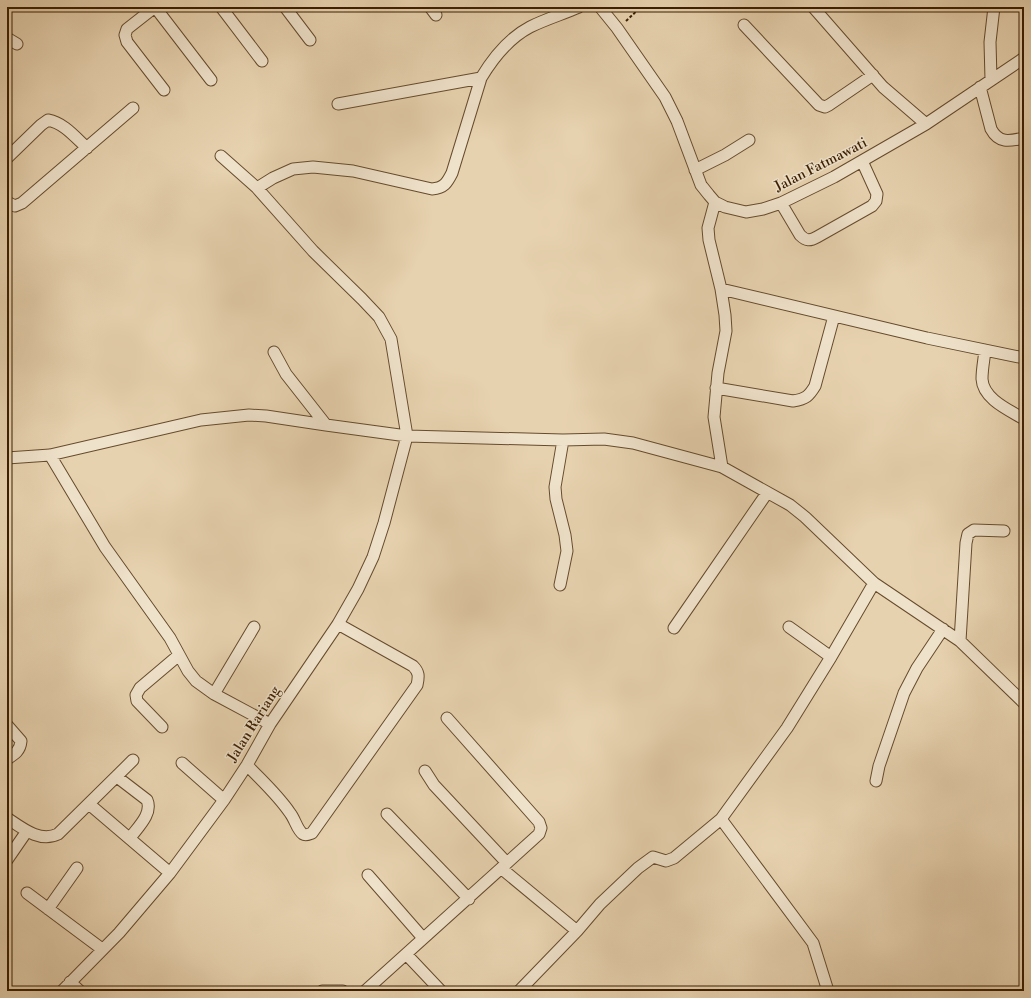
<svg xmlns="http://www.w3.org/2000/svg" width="1031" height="998" font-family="'Libre Bodoni',serif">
	<rect width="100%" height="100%" fill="#e7d2af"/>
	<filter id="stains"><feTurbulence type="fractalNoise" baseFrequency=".005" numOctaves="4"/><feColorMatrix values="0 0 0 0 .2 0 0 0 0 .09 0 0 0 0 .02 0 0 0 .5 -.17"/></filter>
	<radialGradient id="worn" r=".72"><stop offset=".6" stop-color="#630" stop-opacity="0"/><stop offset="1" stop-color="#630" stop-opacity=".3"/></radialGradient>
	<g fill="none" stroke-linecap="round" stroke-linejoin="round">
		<g stroke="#664b2d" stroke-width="13">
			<path id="minor" d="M155,7l-28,22 -2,6 2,7 37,48
				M155,7l56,73
				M221,7l41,54
				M285,7l25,33
				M430,7l6,8
				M600,7l17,21 48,69 12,24 24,64 8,10 6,7 10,5 21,5 17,-3 18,-6 53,-26 92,-53 98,-66
				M813,7l70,80 43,37
				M744,25l75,80 6,2 4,-2 44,-30
				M7,38l10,6
				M991,79l-1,-37 4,-35
				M980,87l11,42c8,15 19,12 33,9
				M338,104l143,-26
				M7,158l34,-33 7,-5c16,3 27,17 39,28
				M695,170l30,-15 24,-15
				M257,188l16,-10 20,-9 20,-2 40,4 79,18c12,-1 15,-6 20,-16l29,-95c12,-20 28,-40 49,-51 16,-8 33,-13 49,-20
				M7,202l8,4 7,-3 111,-95
				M715,202l-7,26 1,12 12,49 4,26 1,16 -8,42 -4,44 8,50
				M781,203l19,32c6,6 10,6 17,2l55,-31 4,-5 1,-7 -15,-33
				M721,289l206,49 97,20
				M985,350c-1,10 -3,19 -3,29 1,20 27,31 42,40
				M274,352l12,22 40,51
				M716,388l77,13c13,-2 16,-5 22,-15l19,-70
				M50,455l55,92 65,91 18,33 8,10 18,13 56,30
				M7,458l43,-3 151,-35 48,-5 17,1 60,9 81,11 156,4 41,-1 29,4 89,24 68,38 15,12 69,66 86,58 64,62
				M560,585l7,-34 -2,-16 -9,-36 -1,-12 8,-47
				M789,627l42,30
				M674,628l93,-135
				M960,641l6,-98 2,-9 6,-4 30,1
				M214,694l40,-67
				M7,725l14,16c-1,10 -6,13 -14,18
				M162,727l-25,-26 -1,-6 4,-7 39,-33
				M182,763l42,37
				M247,765c14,15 31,30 43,48 5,6 7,17 13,21 3,2 6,0 9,-1l105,-148c2,-9 2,-13 -4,-19l-75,-42
				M425,771l9,14 73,78
				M117,777l30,23c6,14 -10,28 -17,38
				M876,781l3,-15 25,-73 13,-25 26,-39
				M89,804l81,69
				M387,814l82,85
				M7,818c15,10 33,25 51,16l75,-74
				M721,819l92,124 15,48
				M7,860l20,-29
				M502,869l75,62
				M368,875l55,63
				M27,893l75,56
				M48,909l29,-41
				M406,954l35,37
				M70,982l10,9
				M62,991l57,-58 51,-60 54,-73 23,-35 23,-41 68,-100 20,-35 15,-32 11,-34 23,-87 -16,-97 -12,-22 -17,-18 -49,-48 -56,-63 -36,-32
				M322,991h21
				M365,991l174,-157 2,-6 -2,-6 -92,-104
				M519,991l58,-60 23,-27 38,-36 15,-11 13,4 8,-3 47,-39 66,-91 44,-71 43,-74"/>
		</g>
		<path stroke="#3b1e02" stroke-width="2" stroke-dasharray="3 2" stroke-linecap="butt" d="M626,21l15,-14"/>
		<use href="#minor" stroke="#efe2cb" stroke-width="11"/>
	</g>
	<g text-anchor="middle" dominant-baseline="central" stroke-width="3" stroke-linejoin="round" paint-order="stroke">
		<g font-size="14" fill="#3b1e02" stroke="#efe2cb">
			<text transform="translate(821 165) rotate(-27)">Jalan Fatmawati</text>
			<text transform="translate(254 724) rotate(-58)">Jalan Rariang</text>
		</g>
	</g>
	<rect width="1031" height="998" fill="none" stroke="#e7d2af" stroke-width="24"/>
	<rect x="8" y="8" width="1015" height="982" fill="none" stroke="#3b1e02" stroke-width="2"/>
	<rect x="12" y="12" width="1007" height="974" fill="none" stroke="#3b1e02"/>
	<rect width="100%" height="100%" filter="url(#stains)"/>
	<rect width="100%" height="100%" fill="url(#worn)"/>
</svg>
